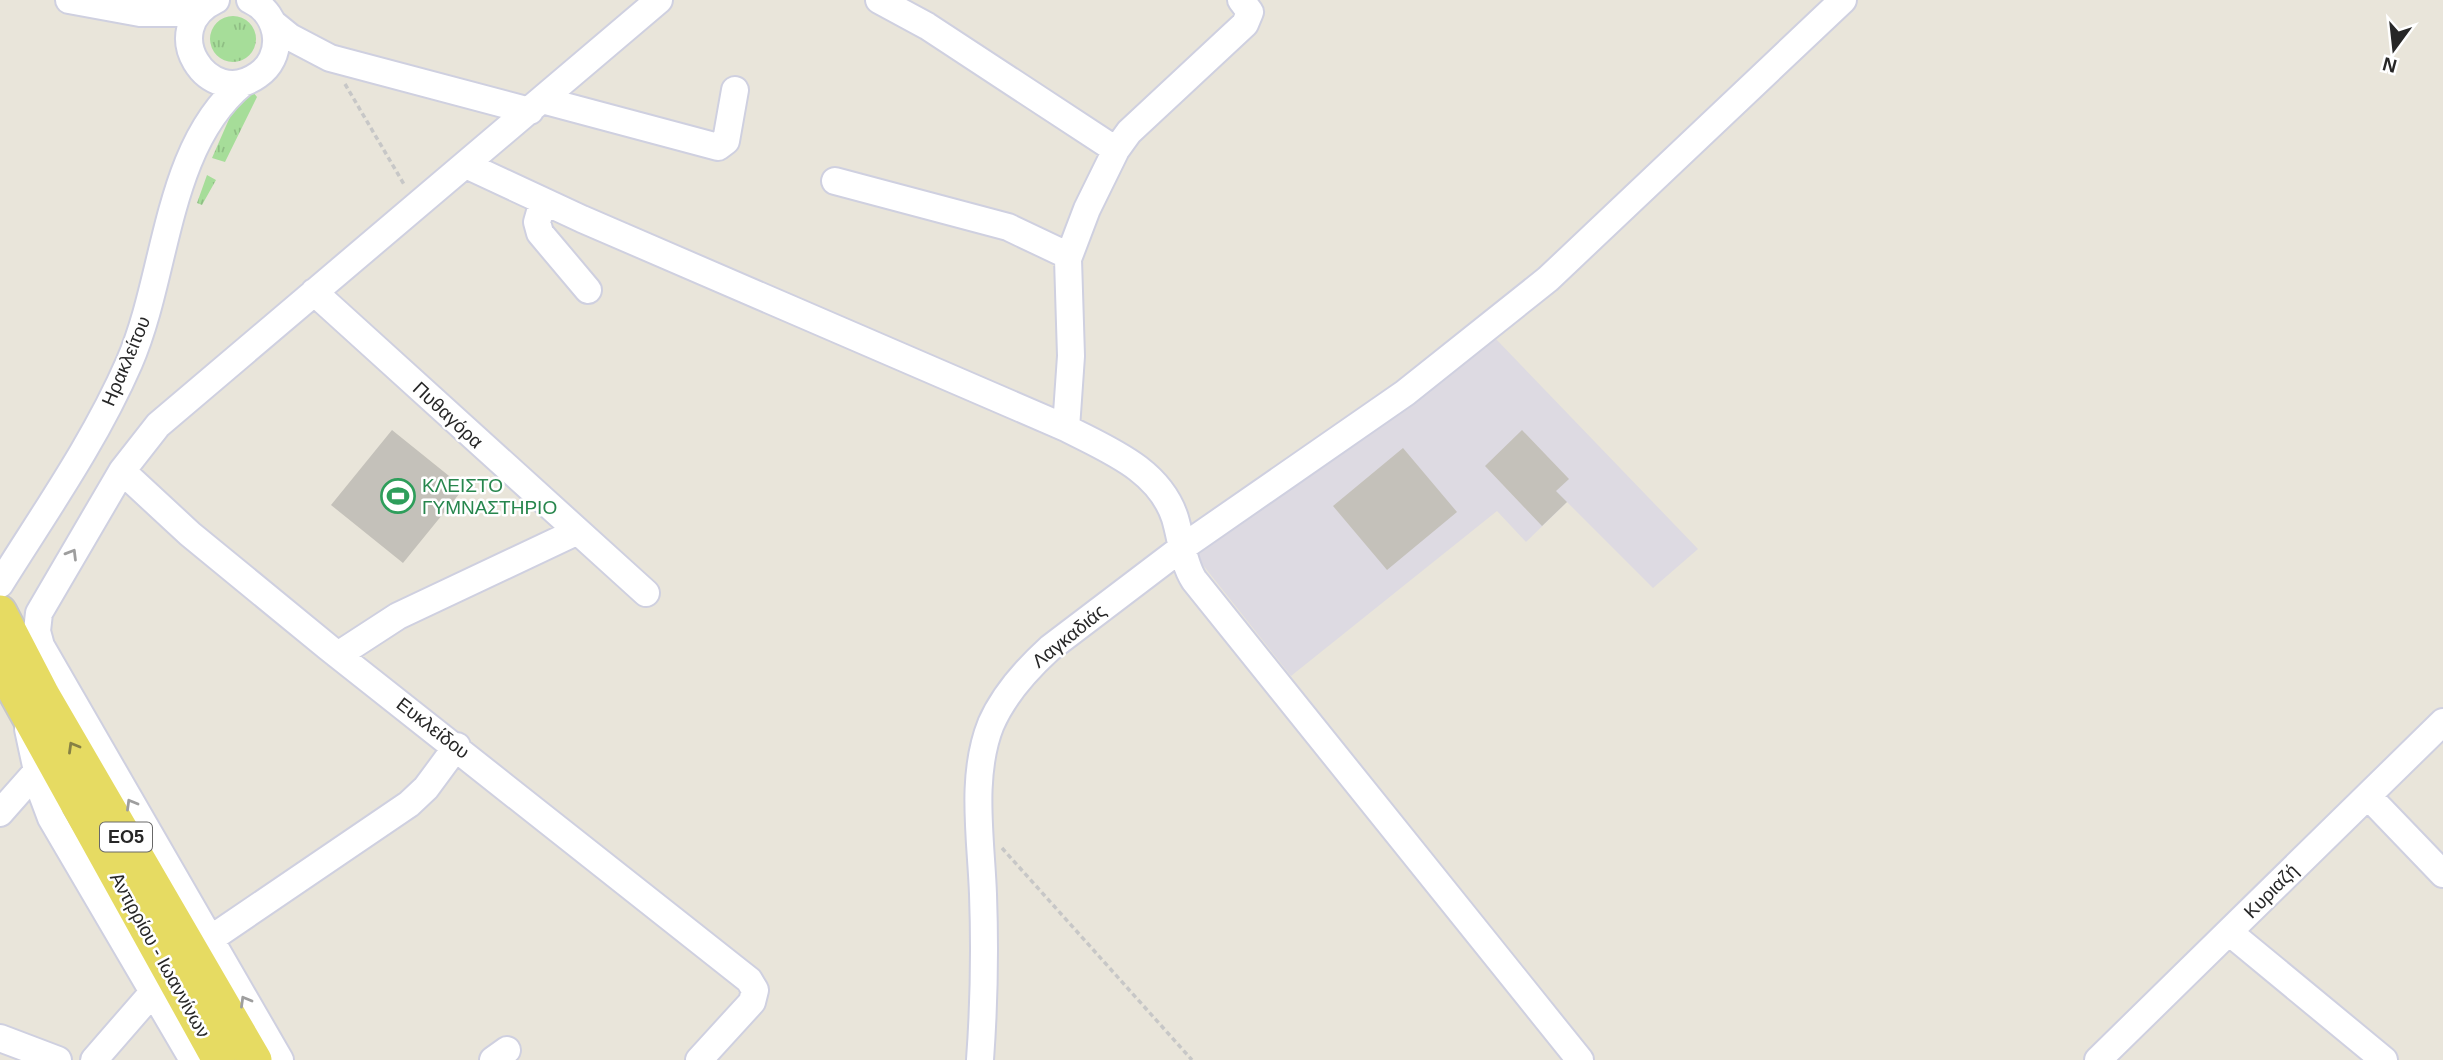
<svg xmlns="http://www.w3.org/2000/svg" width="2443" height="1060" font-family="Arial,sans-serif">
	<defs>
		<pattern id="grass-tufts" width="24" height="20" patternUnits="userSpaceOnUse" patternTransform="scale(1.75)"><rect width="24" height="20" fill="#a6dd99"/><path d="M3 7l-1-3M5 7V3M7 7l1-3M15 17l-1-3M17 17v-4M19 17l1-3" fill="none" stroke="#8fbe84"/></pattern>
	</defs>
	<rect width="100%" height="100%" fill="#e9e5da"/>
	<path fill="#dddae2" d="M1495,338l203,211 -45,39 -86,-86 -41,40 -29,-31 -206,165 -96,-121 212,-150z"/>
	<path fill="url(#grass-tufts)" d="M210 39a23 23 0 1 1 46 0a23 23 0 1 1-46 0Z
		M253,92l4,5 -32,65 -13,-4 21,-48z
		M207,175l9,5 -14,25 -5,-2z"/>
	<path fill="#c4c1ba" d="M392,430l72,58 -61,75 -72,-58z
		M1522,430l47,49 -13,12 11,11 -25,24 -57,-60z
		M1403,448l54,64 -70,58 -54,-64z"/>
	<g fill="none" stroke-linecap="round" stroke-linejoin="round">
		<g stroke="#cfd0e0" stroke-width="30">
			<path id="minor" d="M69,0l71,13h58
				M216,0c-60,28 -8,111 42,75 12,-8 19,-22 18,-37 -1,-17 -11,-31 -26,-38
				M879,0l48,26 189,124
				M274,24l16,13 40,21 200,53
				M542,100l176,47 8,-6 9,-51
				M466,165l116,54 484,209c42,22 93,41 109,90 6,20 8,45 19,62l386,480
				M835,181l173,46 61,29
				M543,201l-6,21 3,11 48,57
				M314,292l332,301
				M1066,428l5,-72 -3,-97 19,-50 29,-59 13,-18 116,-108 5,-12 -9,-12
				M122,471l68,63 139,114 420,332 6,10 -3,12 -53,58
				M0,584c45,-72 95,-143 129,-221 39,-89 36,-216 114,-280
				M338,655l60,-39 178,-84
				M28,729l14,65 9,24 142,242
				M2368,796l75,78
				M0,813l37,-42
				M2229,932l155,128
				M209,940l200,-136 17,-16 31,-42
				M0,1038l58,22
				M94,1060l60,-69
				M280,1060l-239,-414 -4,-15 2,-18 83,-142 36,-46 501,-425
				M493,1060l14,-10
				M980,1060c4,-55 5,-111 3,-166 -2,-55 -13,-118 8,-170 13,-30 36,-55 59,-76l133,-101 222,-154 143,-114 295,-279
				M2098,1060l345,-338"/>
		</g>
		<g stroke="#c7c7c7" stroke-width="37">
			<path id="major" d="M0,612l43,83 212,365
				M0,665l219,395"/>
		</g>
		<path stroke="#c7c7c7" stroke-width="3.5" stroke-dasharray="5 3.5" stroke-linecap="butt" d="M345,84l60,102
			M1002,848l190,212"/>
		<use href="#minor" stroke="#fff" stroke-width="26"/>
		<use href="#major" stroke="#e6db62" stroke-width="33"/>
	</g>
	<defs><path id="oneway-chevron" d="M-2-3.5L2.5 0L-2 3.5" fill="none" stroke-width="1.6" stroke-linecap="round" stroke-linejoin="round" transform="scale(1.75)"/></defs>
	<g stroke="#9e9e9e">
		<use href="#oneway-chevron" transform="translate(72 554) rotate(-59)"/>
		<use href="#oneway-chevron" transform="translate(131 804) rotate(-120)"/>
		<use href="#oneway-chevron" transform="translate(245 1001) rotate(-120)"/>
	</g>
	<use stroke="#868144" href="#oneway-chevron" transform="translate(73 747) rotate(-120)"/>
	<defs>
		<g id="stadium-ring" transform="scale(1.75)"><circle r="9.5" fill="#fff" stroke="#2e9e5b" stroke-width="1.5"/><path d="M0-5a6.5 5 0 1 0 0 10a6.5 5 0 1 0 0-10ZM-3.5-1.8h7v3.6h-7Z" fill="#2e9e5b"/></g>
	</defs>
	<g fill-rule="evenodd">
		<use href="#stadium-ring" x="398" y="496"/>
	</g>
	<g text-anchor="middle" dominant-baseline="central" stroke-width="5" stroke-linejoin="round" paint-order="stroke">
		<rect fill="#fff" stroke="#686868" stroke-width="2" x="100" y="822.5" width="52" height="29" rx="5"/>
		<g font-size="18" font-weight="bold" fill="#272727">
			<text x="126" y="837">ΕΟ5</text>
		</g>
		<g font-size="19" fill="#272727" stroke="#fff">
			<text transform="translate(126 361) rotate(-67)">Ηρακλείτου</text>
			<text transform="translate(448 415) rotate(43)">Πυθαγόρα</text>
			<text transform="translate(1069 636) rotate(-39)">Λαγκαδιάς</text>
			<text transform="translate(433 728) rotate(38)">Ευκλείδου</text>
			<text transform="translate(2271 891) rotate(-45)">Κυριαζή</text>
			<text transform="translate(160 955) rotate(61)">Αντιρρίου - Ιωαννίνων</text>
		</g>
		<g font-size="19" fill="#27864d" stroke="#fff" text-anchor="start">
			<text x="422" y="485">ΚΛΕΙΣΤΟ<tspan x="422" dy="22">ΓΥΜΝΑΣΤΗΡΙΟ</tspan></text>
		</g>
	</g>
	<g transform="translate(2394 49) rotate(195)" stroke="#ffffff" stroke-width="5" paint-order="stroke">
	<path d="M0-5L12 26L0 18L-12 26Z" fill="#272727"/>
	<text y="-10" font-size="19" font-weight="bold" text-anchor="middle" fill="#272727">N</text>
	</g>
</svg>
